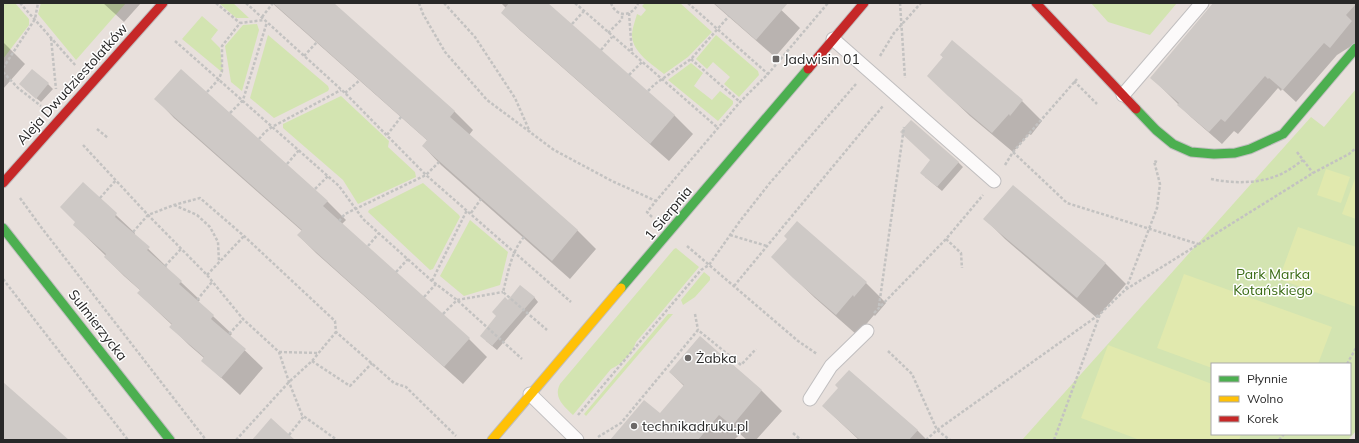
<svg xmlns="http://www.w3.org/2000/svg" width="1359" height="443" font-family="Mulish,sans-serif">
	<rect width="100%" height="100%" fill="#e8e0dc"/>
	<path fill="#d3e4b1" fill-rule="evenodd" d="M3,3h12l14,16v6l-26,34z
		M41,3h85l-50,57 -38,-46z
		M219,3h14l16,15h-13z
		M645,3h35l32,29 -24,25 -24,17c-12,-10 -31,-21 -32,-38 0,-7 3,-15 5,-22l4,2 5,-6 -4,-4z
		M1091,3h86l-27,32 -42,-13z
		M202,16l16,14 -7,9 9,9 3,25 -41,-34z
		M257,24l2,6 -17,61 -11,-9 -6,-36 18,-21z
		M268,35l60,51 1,3 -1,2 -54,27 -24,-20z
		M716,35l42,36 1,4 -20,22 -15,-13 6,-7 -17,-15 -6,7 -11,-10z
		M691,63l12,10 -9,13 18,14 8,-9 13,10v3l-15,17 -50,-41z
		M1356,89v342l-8,9h-326l289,-323 13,10zM1212,364h138v70h-138z
		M341,96l48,45 -1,6 27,25 1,5 -58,27 -15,-24 -60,-52v-4z
		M423,183l36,32 1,2 -27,52 -3,1 -62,-58 1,-2z
		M470,220l38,32 -8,33 -36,11 -24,-20z
		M676,248l23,19 -63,75c-3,10 -15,23 -25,27l-38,46c-9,-9 -20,-17 -13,-31l114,-135z
		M704,272l6,5v3l-15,17 -12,8 -2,-5z
		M668,314h5l-87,102 -2,-2z"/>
	<path fill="#e1e9ae" d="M1326,169l24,8 -9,26 -24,-8z
		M1356,176v43l-14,-5z
		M1298,227l58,20v60l-77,-28z
		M1184,274l148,53 -14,37h-106v4l-55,-20z
		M1108,345l104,39v50h29l-2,6h-99l-59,-22z"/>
	<path fill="#0003" d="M103,3h38l-17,19z
		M272,3h60l122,108 19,19 -4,5 109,96 18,18 -26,30 -129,-114 -18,-19 5,-5z
		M501,3h45l128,112 19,19 -24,27 -148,-130 -19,-18 4,-5z
		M713,3h61l26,25 -25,29z
		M1214,3h142v40l-19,12 -41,47 -14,-13 -1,2 -3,-3 -40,46 -4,-3 -12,13 -31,-27 -39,-39z
		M3,42l22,22 -22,25z
		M941,55l81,46 20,20 -11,14 -2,-1 -16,18 -43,-36 -21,-20 -5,-38z
		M181,70l147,132 18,18 -4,4 127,115 18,18 -24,27 -147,-131 -18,-18 4,-4 -128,-113 -18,-19z
		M48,84l5,5 -12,13 -16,-13z
		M958,162l5,5 -21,24 -17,-14z
		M83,184l52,49 -1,2 33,32 -1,1 34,32 -2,2 34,32 -2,2 33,32 -23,27 -37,-34 1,-3 -15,-13 -18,-18 1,-2 -34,-32 3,-2 -17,-15 -19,-19 1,-1 -32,-31 2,-2z
		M1013,186l93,78 20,20 -29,34 -92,-79 -20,-20z
		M793,277l73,6 20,20 -11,13 -1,-1 -17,20 -42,-37z
		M534,297l4,5 -41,48 -11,-9 22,-40z
		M700,337l62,54 20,20 -26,29h-9l-7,-6 -6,6h-115l41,-25 24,-29 -14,-14z
		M849,371l69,60 9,9h-68l-36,-34 17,-18z"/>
	<path fill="#cec9c6" d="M273,3h61l121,108 -5,6 128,113 -26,31 -130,-115 5,-6z
		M509,3h39l127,112 -25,29 -149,-131z
		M714,3h74l-32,37z
		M1213,3h143v1l-10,11 6,6 -22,27 -6,-5 -41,47 -14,-12 -1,1 -3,-3 -40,46 -4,-3 -12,13 -32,-27 2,-2 -29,-25z
		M952,40l71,60 -13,16 -1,-2 -17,19 -44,-37 -21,-20 16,-19 -3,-2z
		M32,69l17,14 -13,16 -17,-15z
		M181,69l147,132 -5,5 147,132 -26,29 -147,-132 5,-5 -148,-131z
		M911,120l48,42 -22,25 -17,-14 10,-13 -30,-28z
		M83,182l34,31 -2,4 35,30 -3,3 35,31 -3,3 35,31 -3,4 35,30 -25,29 -20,-17 3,-4 -35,-30 3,-3 -35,-31 3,-3 -36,-33 2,-3 -33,-29 2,-3 -15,-15z
		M1013,185l93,78 -29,35 -94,-79z
		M797,221l70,61 -13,15 -1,-2 -17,20 -43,-37 -22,-21 16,-18 -3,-3z
		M520,285l15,12 -43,49 -12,-10 16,-20 -4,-4 13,-15 3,3z
		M700,336l62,54 -30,36 -13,-11 -21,25h-88l34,-40 16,13 24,-28 -15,-13z
		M849,370l69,60 -9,10h-49l-38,-34 16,-18 -3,-3z
		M3,382l66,58h-66z
		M271,418l24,22h-43z"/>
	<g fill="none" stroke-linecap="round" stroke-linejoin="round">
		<g stroke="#c0bebf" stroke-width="15">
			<path id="lane" d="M833,39l161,142
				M1123,95l79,-92
				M530,394l47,46
				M810,399l21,-33 36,-35"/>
		</g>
		<g stroke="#c0bebf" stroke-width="11">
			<path id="fast" d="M1136,109l20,21 17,14 18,8 23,2 21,-1 15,-4 33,-15 73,-86
				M3,228l167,212
				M621,288l187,-219"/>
		</g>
		<g stroke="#c0bebf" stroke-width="11">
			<path id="slow" d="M492,440l129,-152"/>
		</g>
		<g stroke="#c0bebf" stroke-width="11">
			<path id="jam" d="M1036,3l100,106
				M808,69l56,-66
				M3,183l160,-180"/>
		</g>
		<path stroke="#c3c2c1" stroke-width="2.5" stroke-dasharray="3 2" stroke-linecap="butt" d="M20,3l56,63
			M216,3l24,20
			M246,3l99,90 81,82 145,127
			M419,3l4,11 22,38 42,48 67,50 58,31 44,20
			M444,3l31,34 40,61 15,34
			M575,3l143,125
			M611,3c5,15 22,14 27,0
			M688,3l80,71
			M900,3l5,75
			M629,13l3,41
			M262,17l11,-14
			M572,24l12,-13
			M608,33l14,-14v-5
			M51,38l5,51
			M175,41l164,145 24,33 69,62 25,19 65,59
			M601,50l11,-13
			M304,56l13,-14
			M880,56l14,-23 27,-30
			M691,59l49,43
			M3,68l32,-49 3,-16
			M3,72l15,16 23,18
			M629,75l13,-13
			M1074,81l23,23
			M648,91l7,-7 36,-25 38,-43
			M207,92l12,-13 3,-8v-25l18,-23 24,-3
			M345,93l15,-13
			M230,113l13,-13 24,-78
			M97,129l11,9
			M387,135l14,-18
			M259,139l6,-7 7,-5 69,-37
			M83,145l65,70 59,60 36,44 36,33 10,30 13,33 35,25
			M1013,152l54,51 131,41
			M1297,152l16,21
			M287,164l12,-14
			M1005,165l8,-13 64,-73
			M1211,179c24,5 52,5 74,-7 6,-3 12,-8 18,-12
			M315,189l13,-13
			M20,198l21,29 165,213
			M100,198l16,-18
			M174,205l23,10 13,12 8,15 1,20
			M471,213l10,-14
			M652,217l-5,-5 9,-11 84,-99 28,-28 60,-71
			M339,221l6,-7 81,-39 13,-13
			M133,232l15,-17 26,-10 26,-7 44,38 91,85 1,11 58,51 12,4 50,49
			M730,235l37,11
			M524,237c-13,15 -16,36 -21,55l44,38
			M946,239l15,14 1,15
			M368,246l11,-13
			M687,246l111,95 19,13
			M165,266l16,-17
			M396,272l12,-13
			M207,275l37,-39
			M3,279l125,161
			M432,281l35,-71
			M734,286l149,-180
			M1126,289l31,-81 3,-24 -6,-23 3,1
			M424,297l12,-13
			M197,300l15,-18
			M879,306l25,-179
			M874,313l72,-74 37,-44
			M443,314l14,-14 46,-8
			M695,314l3,16
			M229,334l14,-15
			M888,351l24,23 25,56 13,10
			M279,352l40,1
			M312,361l38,25 22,-23
			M1347,364l9,-16
			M578,415l123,-145 8,-5 31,-44 29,-37 87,-100
			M793,433l8,7
			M289,435l15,-19
			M598,437l23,-14 77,-93 43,35 15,-16
			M236,440l53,-58 23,-21 24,-29
			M926,440l11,-10 163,-116
			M1054,440l46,-126 25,-24 188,-117 36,-19 7,-6
			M1279,440l5,-6"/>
		<use href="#lane" stroke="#fcfafa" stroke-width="13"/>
		<use href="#fast" stroke="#4caf50" stroke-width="9"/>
		<use href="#slow" stroke="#ffc107" stroke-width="9"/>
		<use href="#jam" stroke="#c62828" stroke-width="9"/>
	</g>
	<g fill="#6b6867" stroke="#fff" stroke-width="1.5">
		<rect x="772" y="55" width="8" height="8" rx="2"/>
		<circle cx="688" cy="358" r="4"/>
		<circle cx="634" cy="426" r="4"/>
	</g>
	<g text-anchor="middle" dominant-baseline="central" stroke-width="3" stroke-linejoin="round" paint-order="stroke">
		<g font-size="14" fill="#282828" stroke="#fff" text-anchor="start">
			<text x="784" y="59">Jadwisin 01</text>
			<text x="696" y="358">Żabka</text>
			<text x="642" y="426">technikadruku.pl</text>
		</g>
		<g font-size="14" fill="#282828" stroke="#fff">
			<text transform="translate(72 84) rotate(-48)">Aleja Dwudziestolatków</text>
			<text transform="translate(668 213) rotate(-50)">1 Sierpnia</text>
			<text transform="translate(98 325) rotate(52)">Sulmierzycka</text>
		</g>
		<g font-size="14" fill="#386a13" stroke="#fff">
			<text x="1273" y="274">Park Marka<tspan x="1273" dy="16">Kotańskiego</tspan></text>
		</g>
	</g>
	<rect width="1359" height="443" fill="none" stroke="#282828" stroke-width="8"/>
	<rect x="1211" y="363" width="140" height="72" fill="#ffffff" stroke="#a9a9a9"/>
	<rect x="1219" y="376" width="20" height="6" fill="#4caf50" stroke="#a9a9a9"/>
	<text x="1247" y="383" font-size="12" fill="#282828">Płynnie</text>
	<rect x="1219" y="396" width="20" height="6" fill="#ffc107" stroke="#a9a9a9"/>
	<text x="1247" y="403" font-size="12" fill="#282828">Wolno</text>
	<rect x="1219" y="416" width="20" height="6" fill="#c62828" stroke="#a9a9a9"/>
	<text x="1247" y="423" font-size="12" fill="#282828">Korek</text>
</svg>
